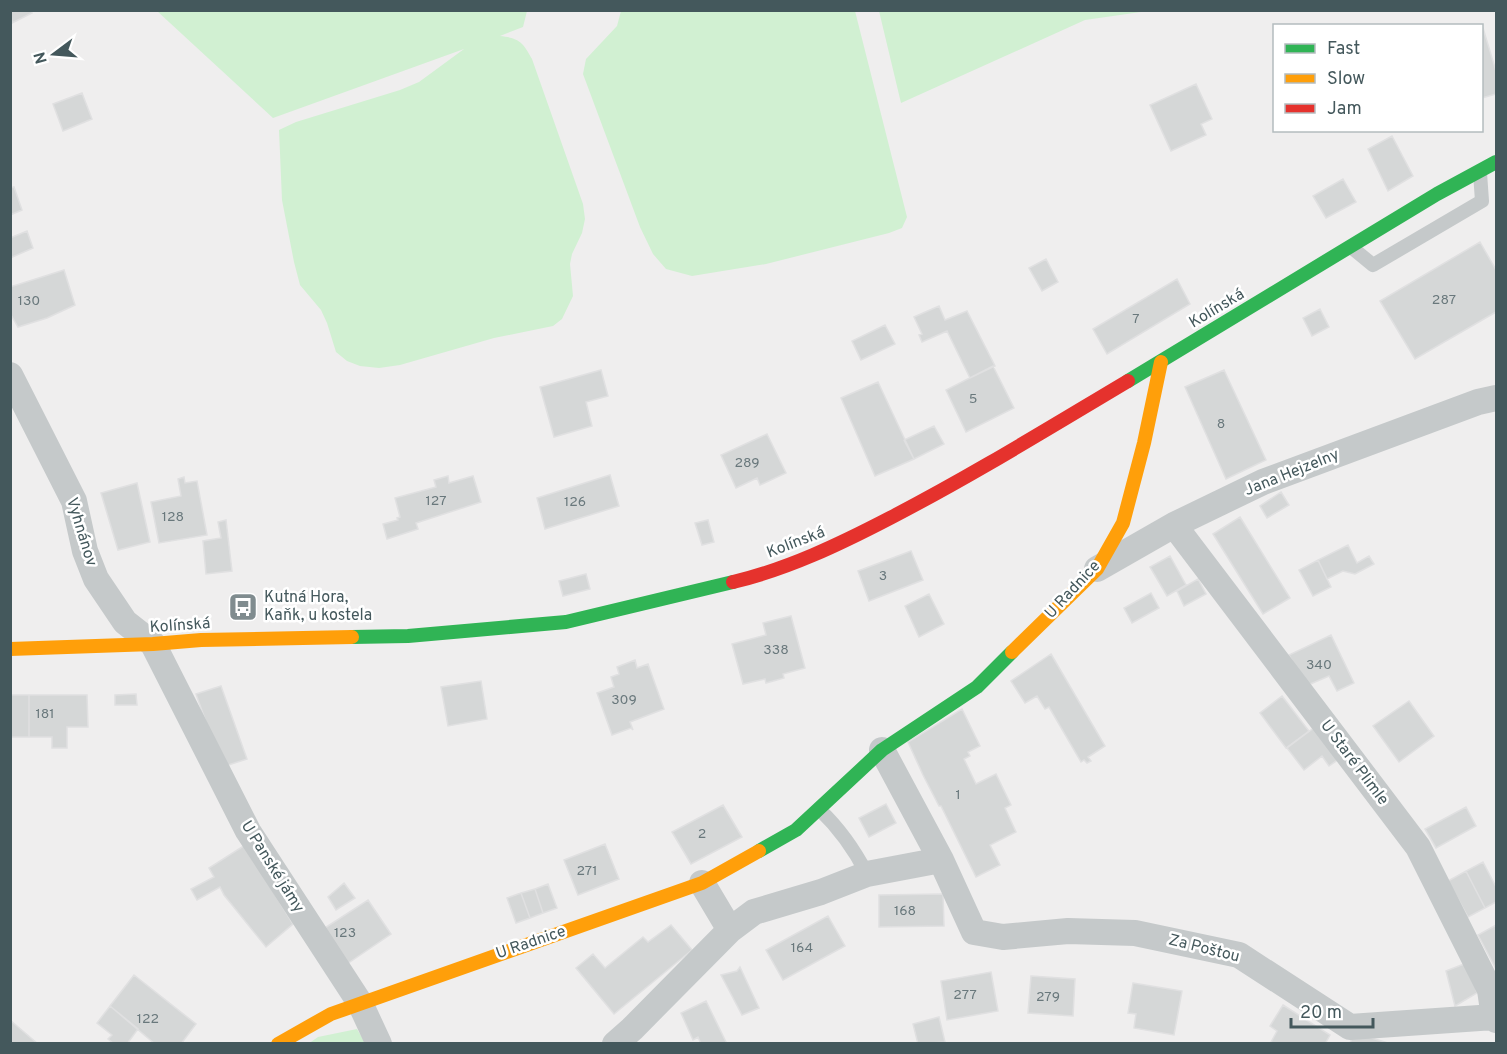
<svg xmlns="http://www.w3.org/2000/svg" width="1507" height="1054" font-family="Overpass,sans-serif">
	<rect width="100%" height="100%" fill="#efeeee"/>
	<path fill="#d1f0d2" d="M157,11h370l-4,16 -23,9c19,2 23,6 32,23l51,145 2,15 -3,14 -10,21 -2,10 3,32 -11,23 -9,7 -59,12 -94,27 -21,3 -19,-2 -13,-5 -11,-9 -9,-29 -6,-13 -21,-25 -6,-23 -12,-62 -3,-70 17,-8 104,-32 19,-8 45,-33 -191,69z
		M621,11h234l52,206 -5,11 -13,5 -123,31 -74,12 -26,-7 -13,-15 -13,-27 -57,-153 3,-15 31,-33z
		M879,11h269l-63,9 -184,83z
		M357,1029l8,14 -57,1 10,-7z"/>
	<path fill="#d5d7d7" stroke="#e0e0e1" stroke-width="1.5" d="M10,10h20l2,3 -20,10z
		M1482,28h1l13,43v23l-14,4z
		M1196,84l16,35 -11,5 5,11 -35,16 -21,-46z
		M82,93l10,26 -29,12 -10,-27z
		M1392,136l21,40 -25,15 -20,-42z
		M1343,179l13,23 -30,16 -13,-22z
		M14,187l8,23 -12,5v-27z
		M27,231l6,17 -23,10v-20z
		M1480,242l16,28v42l-81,47 -35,-58z
		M1046,259l12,23 -16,9 -13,-23z
		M64,270l11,35 -28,13 -29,9 -8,-14v-26z
		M1177,279l13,25 -83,50 -14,-25z
		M939,306l6,14 22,-9 28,55 -25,12 -23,-47 -25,11 -3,-7 3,-1 -8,-17z
		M1320,309l9,18 -17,9 -9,-18z
		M885,325l10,19 -34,16 -9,-19z
		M993,366l21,42 -48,24 -20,-42z
		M601,370l7,26 -22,6 6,24 -38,11 -14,-50z
		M1224,370l42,90 -40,19 -41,-92z
		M878,382l36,77 -39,17 -34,-78z
		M934,426l10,18 -30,15 -10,-19z
		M767,434l19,39 -26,12 -3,-7 -21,10 -15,-33z
		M610,475l9,31 -74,23 -8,-31z
		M448,476l1,7 24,-7 8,26 -65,21 2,6 -31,10 -4,-15 15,-4 -1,-2 3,-1 -5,-19 41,-11 -2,-7z
		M184,477l1,6 12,-2 10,54 -48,8 -8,-41 30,-6 -3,-17z
		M137,483l13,59 -32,8 -17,-57z
		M1281,492l8,13 -22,13 -7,-12z
		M1240,517l50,81 -27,16 -50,-80z
		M226,520l6,51 -26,3 -3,-33 18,-3 -3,-16z
		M708,520l6,22 -12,3 -7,-22z
		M1348,545l9,18 12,-7 5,8 -19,10 -12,-3 -16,8 -9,-19z
		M911,551l12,29 -54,21 -11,-30z
		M1170,556l16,29 -19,11 -17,-29z
		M1318,560l13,27 -18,9 -14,-26z
		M586,574l4,15 -27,7 -4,-15z
		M1198,579l8,15 -22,12 -7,-15z
		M1151,593l8,15 -27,15 -8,-15z
		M929,594l15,30 -25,13 -14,-31z
		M791,616l14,52 -22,6 1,4 -18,5 -1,-4 -22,5 -11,-40 34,-9 -3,-12z
		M1331,635l23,48 -17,8 -8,-15 -21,9 -10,-13 -9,-17z
		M1051,654l54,92 -17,11 3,4 -4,2 -3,-3 -3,2 -32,-55 -4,2 -8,-13 -12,7 -14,-22z
		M635,660l2,8 11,-4 16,45 -34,13 3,8 -2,-2 -19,7 -15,-42 17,-6 -3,-10 8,-3 -2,-7z
		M481,681l6,38 -39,7 -7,-39z
		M221,686l26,73 -25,8 -26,-73z
		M136,694l1,11h-22v-10z
		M10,695h19v42h-19z
		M29,695h58l1,32h-21v21h-15v-11h-23z
		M1282,696l27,35 -23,17 -26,-35z
		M1409,701l25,35 -35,26 -26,-36z
		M962,709l18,37 -12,6 2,4 -6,3 12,25 20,-10 15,31 -6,3 11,24 -26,13 10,20 -24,12 -35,-71h-2l-16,-31 -15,-33z
		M1315,727l24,32 -10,7 -7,-10 -18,14 -17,-22z
		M886,804l10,19 -27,14 -10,-19z
		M723,805l19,32 -51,27 -19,-32z
		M1466,807l10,19 -40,22 -11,-19z
		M605,844l14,35 -41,16 -14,-35z
		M245,845l48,79 -27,23 -42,-52 -4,-8 -23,13 -6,-11 23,-12 -5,-9z
		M1483,862l13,25v15l-11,6 -19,-37z
		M1466,871l19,37 -17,9 -20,-36z
		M344,883l11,15 -19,12 -8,-13z
		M548,884l9,24 -14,5 -8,-24z
		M535,889l8,24 -13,5 -9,-25z
		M521,893l9,25 -14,5 -9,-25z
		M943,894l1,32 -65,1v-32z
		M368,900l23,34 -50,34 -24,-35z
		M828,916l17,30 -62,34 -17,-30z
		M671,925l21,25 -78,64 -38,-46 17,-14 12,14 38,-31 5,5z
		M1496,925v44l-18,-34z
		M1469,962l8,31 -22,13 -9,-35z
		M740,967l19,41 -17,7 -21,-40 16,-4z
		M991,972l7,39 -51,9 -6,-39z
		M134,975l62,49 -15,20h-26l-45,-38z
		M1031,976l44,3 -2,37 -45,-3z
		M1133,983l49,8 -8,44 -40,-7 2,-14 -8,-1z
		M706,1001l21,43h-26l-3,-7 -5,3 -12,-27z
		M1283,1005l47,30 -5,9h-55l7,-13 -7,-5z
		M110,1006l28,23 -11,15h-13l-6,-5 4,-4 -15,-12z
		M939,1017l6,25 -27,2 -5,-20z
		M10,1020l28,24h-28z
		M1353,1032l38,12h-41z"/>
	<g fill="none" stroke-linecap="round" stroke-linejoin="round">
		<path stroke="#c5c9ca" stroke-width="14" d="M1351,247l22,18 109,-64 -2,-28
			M820,810c20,19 34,39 47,64"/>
		<path stroke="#c5c9ca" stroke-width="26" d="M10,375l64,126 11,50 11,28 29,43 28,22 95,187 112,172 19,41
			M1174,525l244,322 72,143 4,27 2,3
			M1097,569l77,-44 89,-43 215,-80 18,-4
			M882,750l59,110 33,72 29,5 65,-6 67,2 104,22 111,72 144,-10
			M702,883l28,47
			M615,1044l17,-15 98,-99 24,-18 67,-20 46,-18 74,-14"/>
		<path stroke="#30b455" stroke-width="14" d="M1128,381l309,-187 59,-32
			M352,637l56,-1 158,-14 167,-40
			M759,851l37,-21 86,-80 95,-63 35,-35"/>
		<path stroke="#ff9f0a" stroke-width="14" d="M10,649l143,-5 48,-4 151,-3
			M1012,652l85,-83 26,-46 21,-80 17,-81
			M278,1044l53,-30 371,-131 57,-32"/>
		<path stroke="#e5322d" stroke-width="14" d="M733,582c55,-13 107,-38 157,-64 81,-42 159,-90 238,-137"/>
	</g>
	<defs>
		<g id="bus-square" transform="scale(1.5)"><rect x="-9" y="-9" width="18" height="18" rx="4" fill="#808c8f" stroke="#fff"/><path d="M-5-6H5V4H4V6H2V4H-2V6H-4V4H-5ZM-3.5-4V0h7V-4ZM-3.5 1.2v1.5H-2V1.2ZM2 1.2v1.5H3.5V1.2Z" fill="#fff"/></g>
	</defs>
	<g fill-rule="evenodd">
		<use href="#bus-square" x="243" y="607"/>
	</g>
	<g text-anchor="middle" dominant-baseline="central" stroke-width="5" stroke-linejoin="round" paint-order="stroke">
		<g font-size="14" fill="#69787c">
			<text x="1444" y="300">287</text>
			<text x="29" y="301">130</text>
			<text x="1136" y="319">7</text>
			<text x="973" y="399">5</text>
			<text x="1221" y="424">8</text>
			<text x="747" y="463">289</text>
			<text x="436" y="501">127</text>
			<text x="575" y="502">126</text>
			<text x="173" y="517">128</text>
			<text x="883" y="576">3</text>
			<text x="776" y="650">338</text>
			<text x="1319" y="665">340</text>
			<text x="624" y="700">309</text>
			<text x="45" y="714">181</text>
			<text x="958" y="795">1</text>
			<text x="702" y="834">2</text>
			<text x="587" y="871">271</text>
			<text x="905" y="911">168</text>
			<text x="345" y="933">123</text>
			<text x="802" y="948">164</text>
			<text x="965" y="995">277</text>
			<text x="1048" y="997">279</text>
			<text x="148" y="1019">122</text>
		</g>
		<g font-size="16" fill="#44585c" stroke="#fff">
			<text transform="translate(1217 309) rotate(-31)">Kolínská</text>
			<text transform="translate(1292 473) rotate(-22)">Jana Hejzelny</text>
			<text transform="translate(81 532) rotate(73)">Vyhnánov</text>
			<text transform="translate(796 543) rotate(-21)">Kolínská</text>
			<text transform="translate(1073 590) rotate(-47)">U Radnice</text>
			<text transform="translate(180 626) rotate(-4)">Kolínská</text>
			<text transform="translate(1354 763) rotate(53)">U Staré Plimle</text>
			<text transform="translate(272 867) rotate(58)">U Panské jámy</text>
			<text transform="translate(531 943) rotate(-19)">U Radnice</text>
			<text transform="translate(1204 949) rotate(14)">Za Poštou</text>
		</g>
		<g font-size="16" fill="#44585c" stroke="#fff" text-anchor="start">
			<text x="264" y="598">Kutná Hora,<tspan x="264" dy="18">Kaňk, u kostela</tspan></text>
		</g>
	</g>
	<rect width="1507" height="1054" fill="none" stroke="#44585c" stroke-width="24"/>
	<rect x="1273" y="24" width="210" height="108" fill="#ffffff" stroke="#b4bcbe" stroke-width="1.5"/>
	<rect x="1285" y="44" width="30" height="9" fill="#30b455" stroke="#b4bcbe" stroke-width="1.5"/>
	<text x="1327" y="54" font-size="18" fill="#44585c">Fast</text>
	<rect x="1285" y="74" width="30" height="9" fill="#ff9f0a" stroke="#b4bcbe" stroke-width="1.5"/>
	<text x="1327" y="84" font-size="18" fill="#44585c">Slow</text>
	<rect x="1285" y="104" width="30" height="9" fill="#e5322d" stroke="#b4bcbe" stroke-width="1.5"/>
	<text x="1327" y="114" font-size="18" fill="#44585c">Jam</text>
	<g transform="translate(54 54) rotate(254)" stroke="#ffffff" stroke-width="4.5" paint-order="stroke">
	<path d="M0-4.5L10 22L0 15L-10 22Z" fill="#44585c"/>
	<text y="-9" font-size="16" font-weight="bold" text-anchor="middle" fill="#44585c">N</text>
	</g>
	<path d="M1291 1018v9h82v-9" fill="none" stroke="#44585c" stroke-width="3"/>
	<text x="1300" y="1018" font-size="18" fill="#44585c" stroke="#ffffff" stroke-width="4.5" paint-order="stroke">20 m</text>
</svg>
